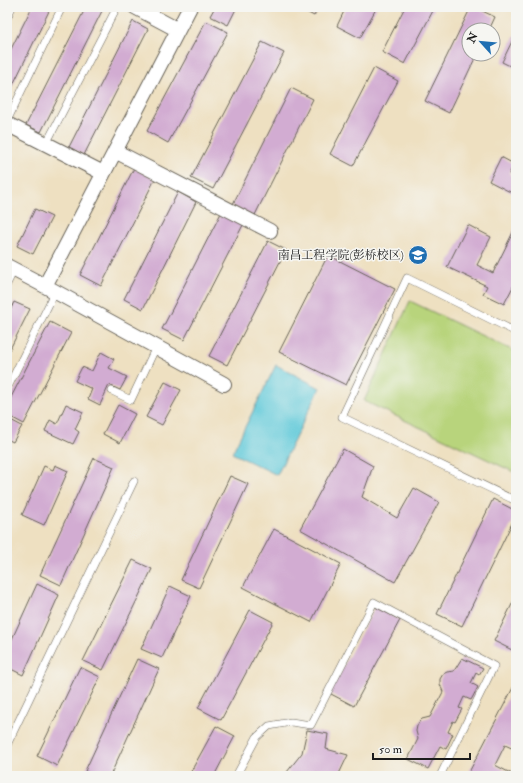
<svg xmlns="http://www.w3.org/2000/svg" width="523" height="783" font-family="'IM FELL Double Pica','Noto Serif SC',serif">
	<rect width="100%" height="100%" fill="#f6f6f2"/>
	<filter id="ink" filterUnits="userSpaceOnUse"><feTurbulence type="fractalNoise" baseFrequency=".025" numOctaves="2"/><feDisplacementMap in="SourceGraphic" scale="8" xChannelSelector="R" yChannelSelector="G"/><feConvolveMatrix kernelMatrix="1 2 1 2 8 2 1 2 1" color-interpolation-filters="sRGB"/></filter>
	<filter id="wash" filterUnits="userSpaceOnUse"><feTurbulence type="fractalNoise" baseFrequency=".012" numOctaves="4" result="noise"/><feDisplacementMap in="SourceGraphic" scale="16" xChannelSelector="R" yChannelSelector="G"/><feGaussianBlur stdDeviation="0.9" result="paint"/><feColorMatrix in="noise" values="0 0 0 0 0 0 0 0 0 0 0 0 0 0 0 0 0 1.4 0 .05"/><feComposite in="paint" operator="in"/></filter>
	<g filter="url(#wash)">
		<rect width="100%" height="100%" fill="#eee0c1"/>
		<path fill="#b8d47b" stroke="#6a784c" d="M410,301l106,51v121l-152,-72z"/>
		<path fill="#5fc9d9" stroke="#3e727a" d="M276,365l44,23 -43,87 -45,-22z"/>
		<g id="blocks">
			<path fill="#d2acd2" d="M32,7h19l-44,90v-40z
				M86,7h18l-63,125 -15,-7z
				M215,7h22l-9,18 -18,-9z
				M297,7h22l-5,9z
				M346,7h31l-17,31 -23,-12z
				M405,7h30l-30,57 -23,-12z
				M471,7h3l21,10 -6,13h-20v24h8l-28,59 -24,-12z
				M133,21l15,8 -64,126 -15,-8z
				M206,21l22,11 -60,111 -21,-12z
				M516,33v36l-14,-7z
				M262,42l22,11 -71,136 -22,-11z
				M374,68l24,13 -45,85 -23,-12z
				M291,88l22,11 -59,118 -22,-11z
				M501,157l13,7 -5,10 7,3v18l-27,-14z
				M134,168l21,11 -54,107 -21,-11z
				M178,192l18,10 -53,107 -19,-10z
				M35,209l17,8 -19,37 -16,-8z
				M221,213l22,12 -59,115 -22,-11z
				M468,225l23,12 -14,28 16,8 23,-47v55l-12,23 -21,-10 4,-8 -40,-19z
				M268,241l18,9 -59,115 -18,-9z
				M328,255l67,34 -49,96 -67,-33z
				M14,302l16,7 -21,42 -2,-2v-32z
				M50,322l21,11 -47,91 -17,-9v-10z
				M101,352l13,7 -5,9 18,9 -7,13 -11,-5 -9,20 -12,-6 4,-10 -17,-8 7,-14 10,4z
				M165,382l16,8 -19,35 -16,-8z
				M66,404l17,8 -8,17 4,3 -6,12 -28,-13 5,-11 7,4z
				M118,405l17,9 -15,29 -17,-9z
				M7,418l15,8 -9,16 -6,-3z
				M343,449l30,17 -11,31 35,21 17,-30 25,14 -44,80 -95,-53z
				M94,458l20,9 -53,118 -21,-10z
				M55,465l13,6 -24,54 -22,-10 22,-49 9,4z
				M230,476l18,8 -49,104 -18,-8z
				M493,499l23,12v4l-54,111 -25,-12z
				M274,529l67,35 -30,58 -68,-35z
				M133,560l19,9 -49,101 -20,-9z
				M37,584l22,11 -36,80 -16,-8v-17z
				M170,586l21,10 -29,62 -21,-9z
				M516,596v56l-22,-11z
				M375,607l25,13 -46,86 -25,-13z
				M250,610l23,12 -52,98 -23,-12z
				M462,658l21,10 -4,7 -3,-2 -5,10 7,4 -7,13 -7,-3 -5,11 3,1 -7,13 -2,-1 -5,11 5,2 -7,15 -6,-3 -12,23 -20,-10 10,-20 -2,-8 1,-5 2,-4 3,-3 8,-2 13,-25 -3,-8v-5l3,-5 4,-2 7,-1z
				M137,659l22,10 -49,107h-14l-11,-5z
				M80,667l20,10 -43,89 -20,-10z
				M516,682v68l-11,-5 -10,20 19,10 -1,1h-46z
				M216,726l19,10 -21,40h-23l-2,-1z
				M307,730l21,4 -2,15 22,6 -10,21h-16l-6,-4 -4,4h-19l-6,-4 15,-19z"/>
		</g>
	</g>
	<g filter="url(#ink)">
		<use href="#blocks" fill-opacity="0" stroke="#666156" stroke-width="1"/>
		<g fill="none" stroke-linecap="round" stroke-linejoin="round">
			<g stroke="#666156" stroke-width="8">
				<path id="lane" d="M7,18l5,-11
					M7,121l55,-114
					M46,144l71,-137
					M7,284l7,-14
					M516,332l-109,-54 -65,139 174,84
					M7,389l48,-97
					M112,391l19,9 25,-53
					M7,745l127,-264
					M236,776l21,-39 12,-11 22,-4 20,3 63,-123 120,64 -54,110"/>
			</g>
			<g stroke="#666156" stroke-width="16">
				<path id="street" d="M135,7l43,23
					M7,124l96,49
					M115,151l155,80
					M7,266l38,20 145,-279
					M45,286l179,98"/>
			</g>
			<use href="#lane" stroke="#fff" stroke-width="7"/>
			<use href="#street" stroke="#fff" stroke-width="14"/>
		</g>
	</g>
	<defs>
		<g id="university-disc" transform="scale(1)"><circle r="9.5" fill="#1f6fb2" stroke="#f6f6f2"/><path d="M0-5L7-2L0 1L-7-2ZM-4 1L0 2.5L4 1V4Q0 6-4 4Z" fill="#fff"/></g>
	</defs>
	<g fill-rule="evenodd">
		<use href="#university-disc" x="418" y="255"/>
	</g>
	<g text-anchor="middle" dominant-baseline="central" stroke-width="3" stroke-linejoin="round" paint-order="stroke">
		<g font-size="12" fill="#1c1c1c" stroke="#f6f6f2" text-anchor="end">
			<text x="404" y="255">南昌工程学院(彭桥校区)</text>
		</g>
	</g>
	<rect width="523" height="783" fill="none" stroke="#f6f6f2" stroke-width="24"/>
	<g transform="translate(481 42) rotate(297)"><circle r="19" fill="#f6f6f2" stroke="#9f9f9c"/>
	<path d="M0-3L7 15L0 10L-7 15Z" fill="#1f6fb2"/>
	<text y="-6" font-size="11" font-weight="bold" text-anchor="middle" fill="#1c1c1c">N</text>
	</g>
	<path d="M373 753v6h97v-6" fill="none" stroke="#1c1c1c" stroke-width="2"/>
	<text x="379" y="753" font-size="12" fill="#1c1c1c" stroke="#f6f6f2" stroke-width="3" paint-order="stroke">50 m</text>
</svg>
